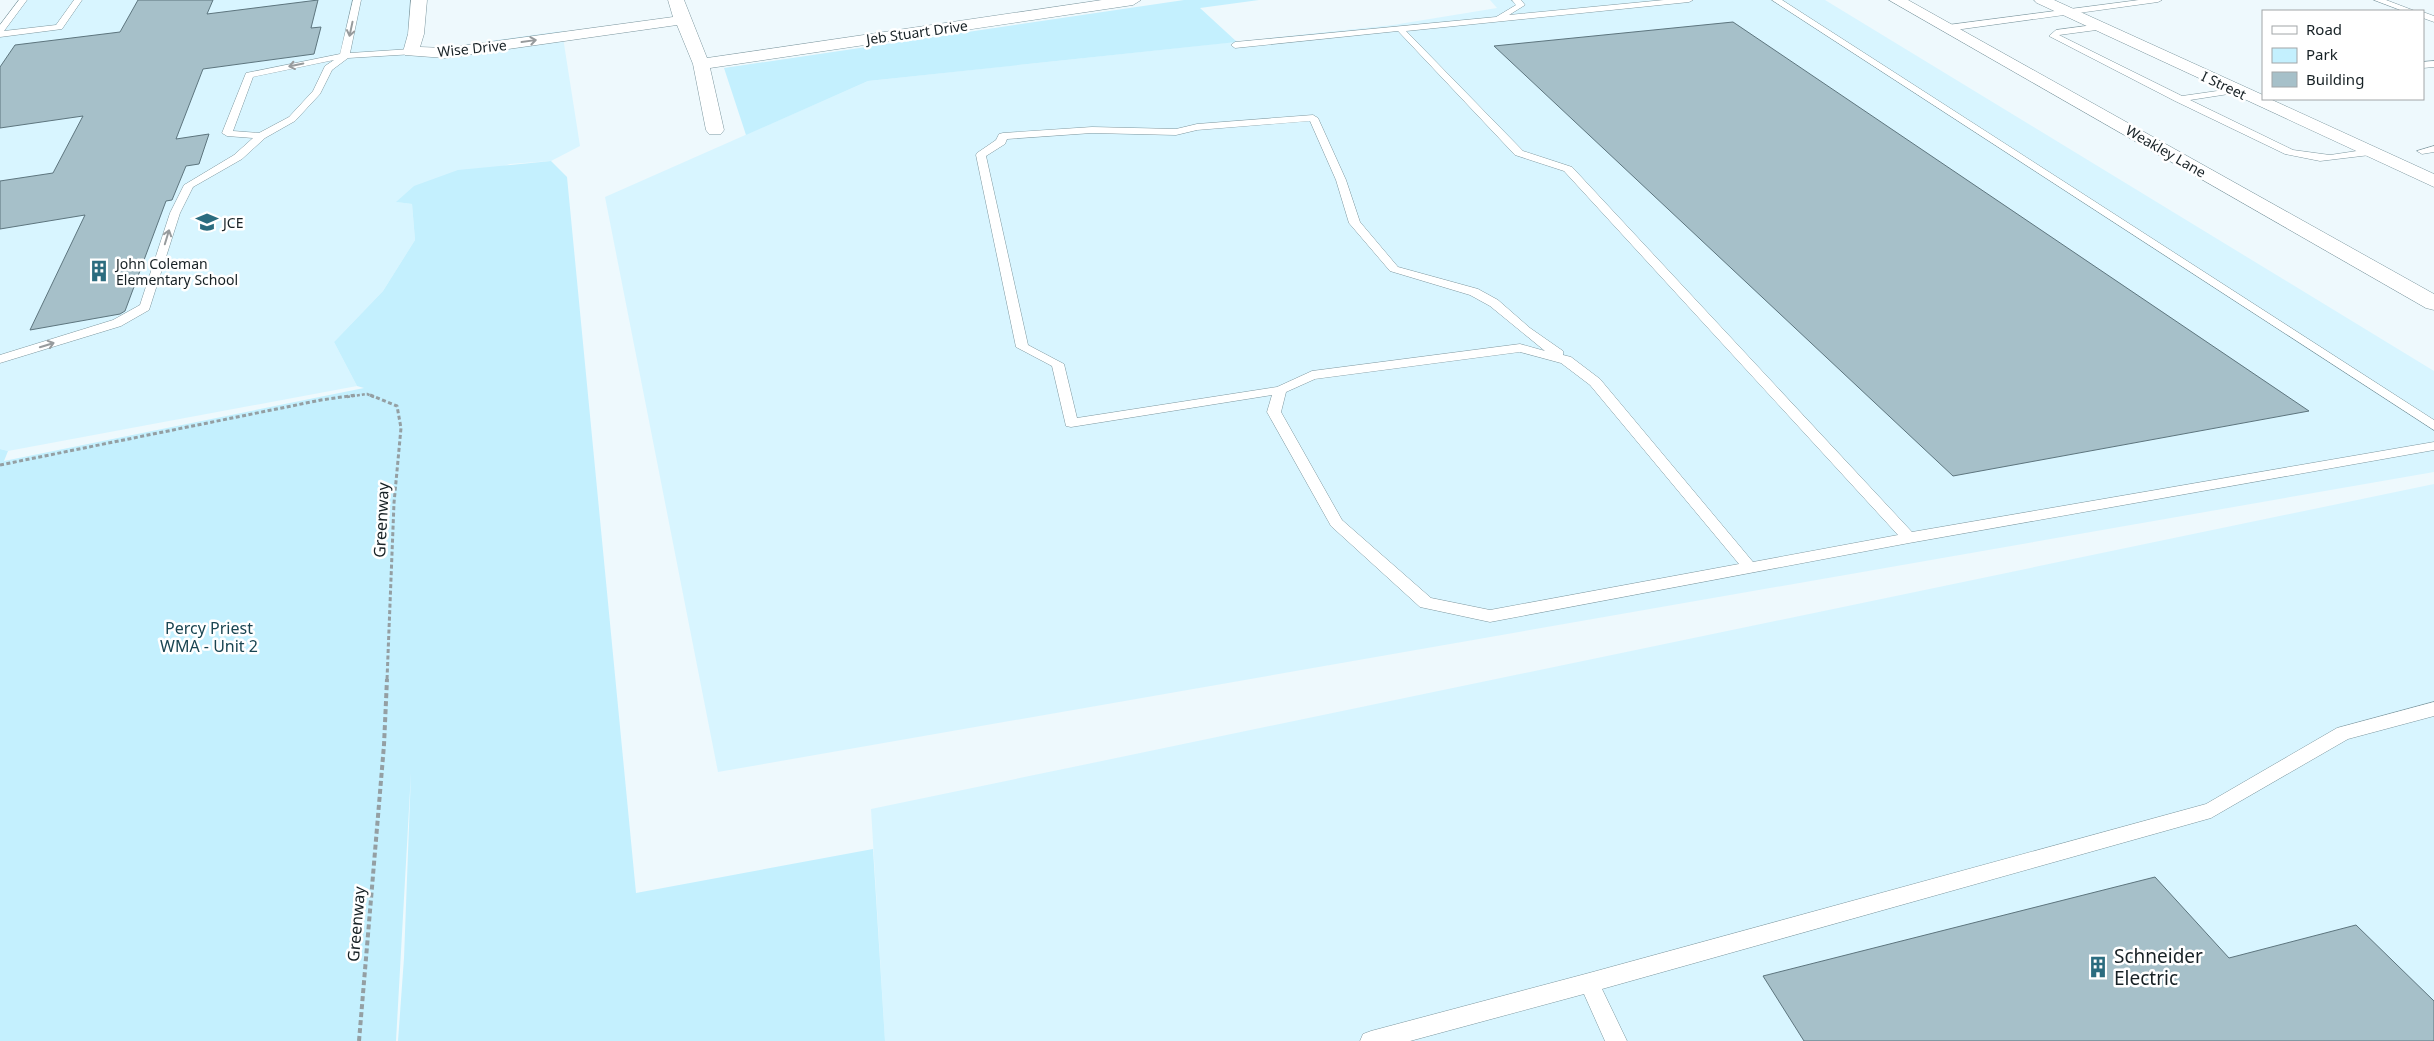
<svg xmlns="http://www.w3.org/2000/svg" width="2434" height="1041" font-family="'Noto Sans',sans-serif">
	<rect width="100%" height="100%" fill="#eef9fd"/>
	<path fill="#d8f5ff" d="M23,0h396v51l143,-20 18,115 -29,15 -41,3 -113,38 15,2 3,36 -32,51 -49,51 23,44 -349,65 -8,-2v-418z
		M1490,0h335l609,371v101l-1716,300 -113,-575 263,-116 525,-56 104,-17z
		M2434,484v557h-1549l-14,-232z"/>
	<path fill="#c4f0fe" d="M1184,0h75l-59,8 37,34 -369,39 -122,54 -22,-67z
		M551,161l16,16 69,716 237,-44 12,192h-487l6,-83 7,-185 -15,268h-396v-592l8,2 -4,10 360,-73 -7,-2 -23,-44 49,-51 32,-51 -3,-36 -16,-2 18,-16 44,-16z"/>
	<path fill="#a6c0c9" stroke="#5d757e" d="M138,0h75l-6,14 111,-14 -7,28 10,-1 -7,27 -111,15 -27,70 33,-5 -10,30 -13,2 -14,34 -6,1 -41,110 -5,3 -90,16 55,-115 -85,14v-48l53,-8 30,-57 -83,12v-61l15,-22 105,-13z
		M1733,22l576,389 -356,65 -459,-430z
		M2155,877l74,81 127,-33 78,76v40h-630l-41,-65z"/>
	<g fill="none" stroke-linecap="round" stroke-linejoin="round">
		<g stroke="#7d979f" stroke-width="1">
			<path id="lane" d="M19,0h8l-23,31 52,-6 18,-25h8l-20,29 -62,8v-12z
				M353,0h8l-11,53 61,-4 3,1v4l-66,4 -16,12 -12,24 -25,27 -30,17 -23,21 -49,28 -13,26 -31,97 -28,16 -121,37v-8l113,-35 27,-15 30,-92 14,-28 50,-30 19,-17 -26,-2 -5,-3 24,-60 94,-19zM334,60l-9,6 -12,25 -24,26 -30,16 -26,-2 20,-54z
				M1512,0h9l4,5 -16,10 155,-15h29l-4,2 -283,29 117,120 49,16 340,365 522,-90v8l-525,93 -419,79 -70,-15 -89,-81 -64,-114 5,-17 -201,32 -5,-1 -14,-60 -36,-19 -40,-192 1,-2 19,-13 3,-6 4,-1 89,-6 84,2 21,-5 116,-9 5,3 28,62 14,42 38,45 80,22 20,11 32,28 33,23v4l8,2 29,22 153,183 145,-27 -334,-364 -49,-16 -117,-124 -163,17 -4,-3 4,-3 261,-25 20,-12zM1310,121l26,59 13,43 41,48 80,24 20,11 55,45 -25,-7 -208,27 -35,16 -200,31 -13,-54 -36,-19 -42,-189 19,-12 2,-5 85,-6 84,2 21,-5zM1520,352l41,11 29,22 149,179 -249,46 -59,-12 -89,-78 -61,-108 5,-20 29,-13z
				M1772,0h10l652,420v10z
				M2139,0h23l-4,2 -210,29 -4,-3 4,-3z
				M2374,0h12l29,11h-12z
				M2423,12l11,4v6l-11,-4z
				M2101,24l3,1v4l-45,6 123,61 56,-8v4l-3,1 -45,7 103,50 37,5 40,-6 5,3 -5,3 -50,6 -35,-7 -110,-53 -126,-65 7,-6z
				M2434,61v6l-11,1v-6z
				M2434,146v6l-12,2 -5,-3z
				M2434,702v14l-86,23 -137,79 -609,171 25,52h-22l-21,-47 -174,47h-50l3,-7 8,-3 218,-58 617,-169 131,-76z"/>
		</g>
		<g stroke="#7d979f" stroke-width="1">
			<path id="street" d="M411,0h16l-3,34 -4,13 25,1 228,-31 -5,-17h16l23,58 395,-58h39l-8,5 -423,63 14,62 -3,4h-12l-3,-4 -13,-66 -16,-39 -232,33 -40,-3 -2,-3 5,-18z
				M2034,0h20l209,95v4h7l164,75v13l-397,-184z"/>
		</g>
		<g stroke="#7d979f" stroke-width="1">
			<path id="secondary" d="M1889,0h19l526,294v16l-8,-2z"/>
		</g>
		<path stroke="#949fa3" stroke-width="2.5" stroke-dasharray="3 2" stroke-linecap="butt" d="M347,397l20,-3 7,3"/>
		<path stroke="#949fa3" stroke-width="3" stroke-dasharray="4 2.5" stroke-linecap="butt" d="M370,395l27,11 4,22 -7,75 -7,177
			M0,465l321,-65 35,-5"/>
		<path stroke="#949fa3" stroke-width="4" stroke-dasharray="5 3" stroke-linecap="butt" d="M359,1041l25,-296 3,-66"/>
		<use href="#lane" fill="#fff" fill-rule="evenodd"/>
		<use href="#street" fill="#fff" fill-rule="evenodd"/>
		<use href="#secondary" fill="#fff" fill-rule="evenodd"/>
	</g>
	<defs><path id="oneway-shaft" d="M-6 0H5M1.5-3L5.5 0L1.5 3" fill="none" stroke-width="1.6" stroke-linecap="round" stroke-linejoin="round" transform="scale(1.25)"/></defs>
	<g stroke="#979b9d">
		<use href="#oneway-shaft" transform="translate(351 29) rotate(102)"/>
		<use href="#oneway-shaft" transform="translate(529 41) rotate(-8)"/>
		<use href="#oneway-shaft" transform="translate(296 65) rotate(168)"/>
		<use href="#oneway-shaft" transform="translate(167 237) rotate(-73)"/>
		<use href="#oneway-shaft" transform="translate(47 345) rotate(-17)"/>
	</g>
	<defs>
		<g id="school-bare" transform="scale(1.725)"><path d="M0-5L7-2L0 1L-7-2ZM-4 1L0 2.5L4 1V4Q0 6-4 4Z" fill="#2b6c7f" stroke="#fff" stroke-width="2.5" paint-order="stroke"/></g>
		<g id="building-bare" transform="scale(1.725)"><path d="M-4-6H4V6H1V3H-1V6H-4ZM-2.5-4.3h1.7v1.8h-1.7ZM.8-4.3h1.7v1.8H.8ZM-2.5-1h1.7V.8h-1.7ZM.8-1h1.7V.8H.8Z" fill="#2b6c7f" stroke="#fff" stroke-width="2.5" paint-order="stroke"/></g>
	</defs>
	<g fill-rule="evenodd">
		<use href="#school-bare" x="207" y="222"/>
		<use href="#building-bare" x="99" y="271"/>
		<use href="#building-bare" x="2098" y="967"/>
	</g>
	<g text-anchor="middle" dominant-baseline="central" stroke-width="5" stroke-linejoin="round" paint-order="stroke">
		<g font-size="14" fill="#172125" stroke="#fff">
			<text transform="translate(917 32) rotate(-8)">Jeb Stuart Drive</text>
			<text transform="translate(472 48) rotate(-6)">Wise Drive</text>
			<text transform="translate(2224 85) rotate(25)">I Street</text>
			<text transform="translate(2166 151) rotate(30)">Weakley Lane</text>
		</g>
		<g font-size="14" fill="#172125" stroke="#fff" text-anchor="start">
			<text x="223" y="222">JCE</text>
			<text x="116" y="263">John Coleman<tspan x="116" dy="16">Elementary School</tspan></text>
		</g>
		<g font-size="16" fill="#172125" stroke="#fff">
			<text transform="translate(381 520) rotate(-87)">Greenway</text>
			<text transform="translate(356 924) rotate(-85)">Greenway</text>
		</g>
		<g font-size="16" fill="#194552" stroke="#fff">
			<text x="209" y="628">Percy Priest<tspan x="209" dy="18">WMA - Unit 2</tspan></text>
		</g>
		<g font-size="19" fill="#172125" stroke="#fff" text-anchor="start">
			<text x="2114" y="956">Schneider<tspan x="2114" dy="22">Electric</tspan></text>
		</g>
	</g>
	<rect x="2262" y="10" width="162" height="90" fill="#ffffff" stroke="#a2a6a8"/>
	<rect x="2272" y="26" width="25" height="8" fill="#ffffff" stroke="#a2a6a8"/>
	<text x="2306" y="35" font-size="15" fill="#172125">Road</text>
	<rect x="2272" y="48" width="25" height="15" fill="#c4f0fe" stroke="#a2a6a8"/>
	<text x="2306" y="60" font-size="15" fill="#172125">Park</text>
	<rect x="2272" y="72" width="25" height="15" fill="#a6c0c9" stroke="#a2a6a8"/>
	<text x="2306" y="85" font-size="15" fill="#172125">Building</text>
</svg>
